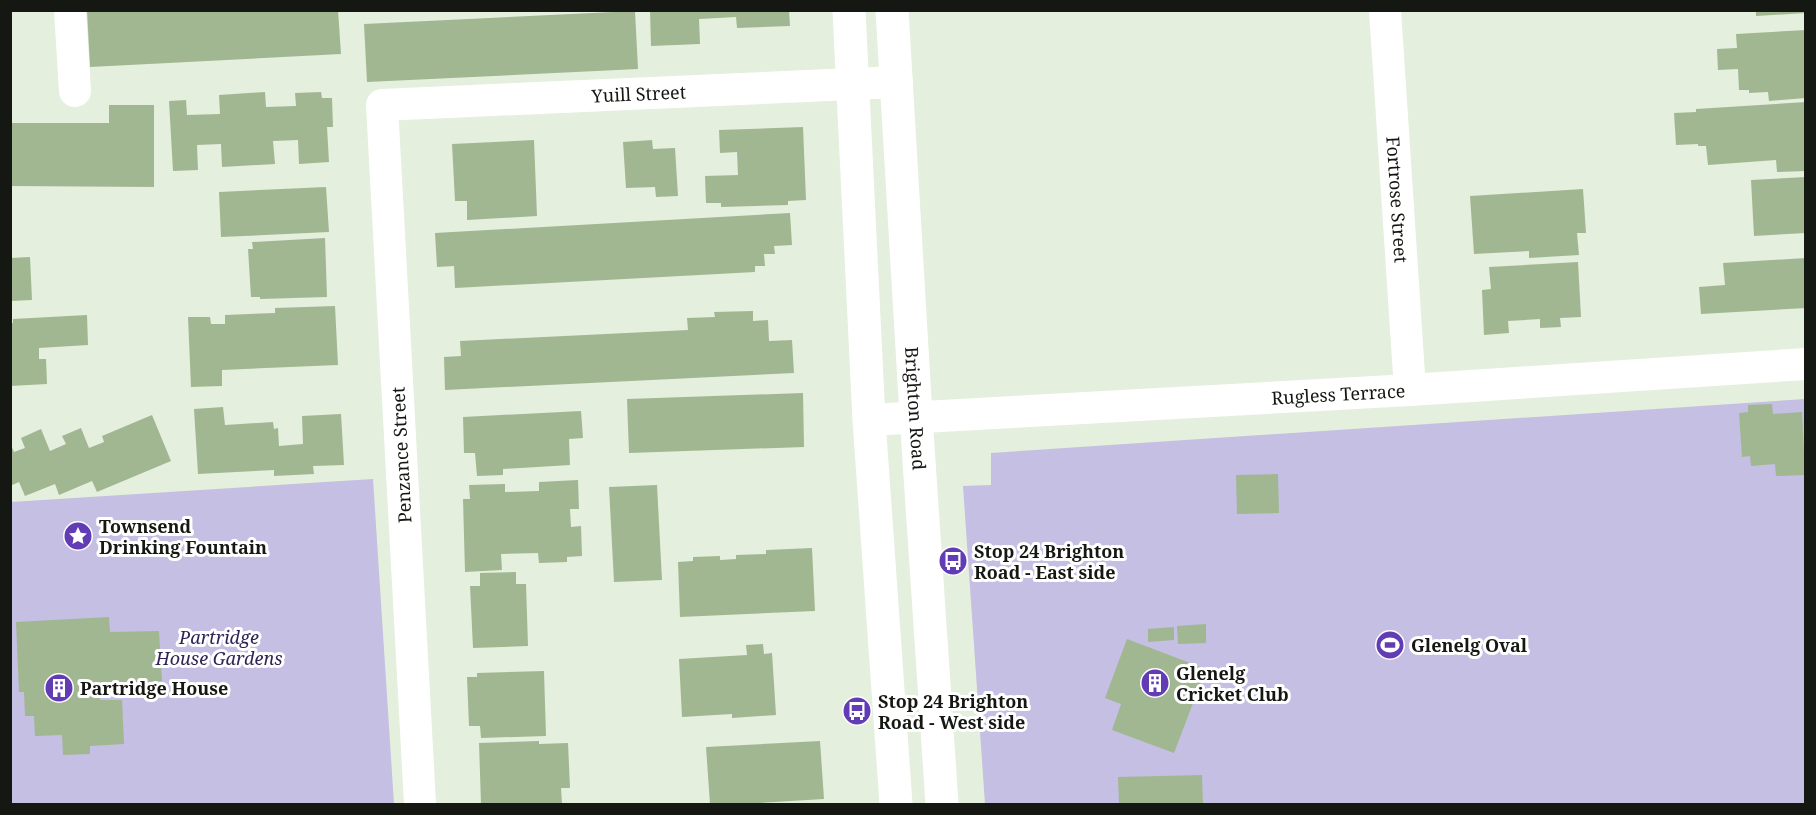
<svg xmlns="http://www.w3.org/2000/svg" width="1816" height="815" font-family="'Noto Serif',serif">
	<rect width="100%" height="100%" fill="#e4efdd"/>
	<path fill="#c4bfe3" d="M1805,399v405h-820l-22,-318 28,-1v-32z
		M373,479l21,325h-383v-302z"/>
	<path fill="#a1b791" d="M87,10h251l3,44 -251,13z
		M650,10h139l1,16 -53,2 -1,-11 -37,2 1,25 -49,2z
		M1756,10h50v3l-50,3z
		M635,11l3,58 -271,13 -3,-58z
		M1806,30v68l-37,3 -1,-9 -19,1v-3h-10l-1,-21 -20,1 -1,-21 20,-1 -1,-14z
		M265,92l1,15 30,-1 -1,-13 26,-1 1,6h10l1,29h-6l2,35 -30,2 -1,-24 -25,1 2,23 -53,3 -1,-23 -24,1 1,25 -25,1 -4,-70 17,-1 1,15 33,-1 -1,-19z
		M1806,102v69l-29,1 -1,-12 -68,5 -2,-19h-8v-2l-22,1 -2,-32 22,-1v-3z
		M109,105h45v82l-144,-1v-63h99z
		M803,127l3,73 -18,1v4l-67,2v-4h-15l-1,-27 33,-1 -1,-23 -17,1 -1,-23z
		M534,140l3,76 -70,4v-19h-12l-3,-57z
		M652,140l1,9 22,-1 3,48 -22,1 -1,-10 -29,1 -3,-46z
		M1806,177v56l-52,3 -3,-56z
		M326,187l3,45 -108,5 -2,-45z
		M1583,189l3,44h-9l2,22 -50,3v-7l-55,3 -4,-58z
		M790,213l2,32 -18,1 1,8h-11l1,12h-10v6l-300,16 -1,-22 -17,1 -2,-34z
		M325,238l2,59 -67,2v-2h-9l-3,-48h5l-1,-7z
		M30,257l2,43 -22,1v-43z
		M1806,258v50l-105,6 -2,-27 26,-2 -2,-22z
		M1578,262l3,55 -21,1 1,9 -21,1v-9l-32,2 1,12 -25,2 -2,-45 9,-1 -2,-22z
		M335,306l3,59 -116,5v16l-31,1 -3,-70h22l1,7h14v-9l50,-2v-5z
		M753,311v10l15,-1 1,21 23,-1 2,33 -349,17 -1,-33 17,-1 -1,-15 228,-11 -1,-12 28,-1 -1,-5z
		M87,315l1,30 -49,3v11h7l1,25 -37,2v-62l3,-1v-4z
		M803,393l1,54 -175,6 -2,-54z
		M1772,404l1,10 29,-2 3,63 -29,1 -1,-12 -24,2 -1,-10 -8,1 -3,-44 9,-1v-7z
		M223,407l2,18 48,-3 1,7 4,-1 1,18 24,-2 -1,-28 39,-2 3,51 -31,1 1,8 -40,2v-6l-76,4 -4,-65z
		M581,411l2,27 -14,1 1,26 -67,4v6l-26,1 -2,-23h-11l-1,-36z
		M152,415l19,46 -74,31 -5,-11 -33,14 -4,-11 -30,12 -6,-14 -9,4v-43l4,9 11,-4 -4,-10 20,-9 9,22 16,-7 -4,-8 19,-8 8,20 15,-6 -2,-6z
		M1278,474l1,39 -42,1 -1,-39z
		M578,480l1,29h-9l1,18 10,-1 1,30 -15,1v5l-28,1 -1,-10 -37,1 1,16 -37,2 -2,-73h7l-1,-14 36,-1v8l34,-1v-9z
		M657,485l5,95 -48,2 -5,-95z
		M812,548l3,63 -135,6 -2,-55 15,-1v-4l27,-1v4l16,-1v-4l30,-1v-4z
		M516,572v12h10l2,62 -55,2 -3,-62h10v-13z
		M109,617l1,15 49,-1 3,50 -62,3v16h22l2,44 -34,2v8l-27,1 -1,-20 -27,1 -1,-20h-9l-1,-24h-5l-3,-70z
		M1206,624v19l-28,1 -1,-18z
		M1174,627v13l-26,2v-13z
		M1127,639l79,30 -32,84 -62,-23 9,-26 -16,-6z
		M763,644l1,10 8,-1 4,62 -44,3v-4l-50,3 -3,-58 68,-4 -1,-10z
		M544,671l2,65 -65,2 -1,-12h-11l-2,-49h10v-4z
		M539,741v3l29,-1 2,45h-9l1,16h-81l-2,-61z
		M820,741l4,58 -81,5h-33l-4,-57z
		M1202,775l1,29h-84l-1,-27z"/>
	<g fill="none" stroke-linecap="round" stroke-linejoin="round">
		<g stroke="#fff" stroke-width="32">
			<path d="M70,10l5,81"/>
			<path id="s1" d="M1385,10l25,380"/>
			<path id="s2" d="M869,420l541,-30 396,-26"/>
			<path id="s3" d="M420,804l-38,-699 515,-23"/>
		</g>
		<g stroke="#fff" stroke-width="33">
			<path d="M849,10l20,410 27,384"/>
			<path id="s4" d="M892,10l24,406 26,388"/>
		</g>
	</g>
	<defs>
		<g id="sight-disc" transform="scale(1.5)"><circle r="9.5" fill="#613cb4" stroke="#fff"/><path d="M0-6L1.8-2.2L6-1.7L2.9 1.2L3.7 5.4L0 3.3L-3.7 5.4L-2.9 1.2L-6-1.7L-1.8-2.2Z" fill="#fff"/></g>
		<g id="bus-disc" transform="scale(1.5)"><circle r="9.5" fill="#613cb4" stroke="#fff"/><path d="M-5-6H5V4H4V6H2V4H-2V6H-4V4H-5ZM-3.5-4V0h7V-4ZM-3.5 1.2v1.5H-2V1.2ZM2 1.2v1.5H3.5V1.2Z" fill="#fff"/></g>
		<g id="stadium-disc" transform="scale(1.5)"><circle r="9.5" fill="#613cb4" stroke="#fff"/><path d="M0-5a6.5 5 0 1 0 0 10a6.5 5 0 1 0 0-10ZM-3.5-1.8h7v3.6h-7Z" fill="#fff"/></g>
		<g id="building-disc" transform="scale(1.5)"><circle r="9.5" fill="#613cb4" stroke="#fff"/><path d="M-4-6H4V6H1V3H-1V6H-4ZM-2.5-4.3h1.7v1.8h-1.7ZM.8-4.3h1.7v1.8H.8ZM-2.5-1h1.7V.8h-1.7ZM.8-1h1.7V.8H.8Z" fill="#fff"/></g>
	</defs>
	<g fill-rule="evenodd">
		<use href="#sight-disc" x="78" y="536"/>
		<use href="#bus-disc" x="953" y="561"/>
		<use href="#stadium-disc" x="1390" y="645"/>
		<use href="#building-disc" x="1155" y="683"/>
		<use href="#building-disc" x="59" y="688"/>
		<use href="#bus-disc" x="857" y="711"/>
	</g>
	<g text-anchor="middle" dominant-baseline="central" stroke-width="6" stroke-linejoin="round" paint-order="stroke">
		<g font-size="18" fill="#151812" stroke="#fff">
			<text stroke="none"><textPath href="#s3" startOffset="957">Yuill Street</textPath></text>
			<text stroke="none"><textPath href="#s1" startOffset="190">Fortrose Street</textPath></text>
			<text stroke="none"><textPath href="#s2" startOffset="470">Rugless Terrace</textPath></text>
			<text stroke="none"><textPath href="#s4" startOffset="399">Brighton Road</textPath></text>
			<text transform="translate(401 455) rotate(-93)">Penzance Street</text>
		</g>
		<g font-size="18" font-weight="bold" fill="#151812" stroke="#fff" text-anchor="start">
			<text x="99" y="526">Townsend<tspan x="99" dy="21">Drinking Fountain</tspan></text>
			<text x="974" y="551">Stop 24 Brighton<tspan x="974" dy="21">Road - East side</tspan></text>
			<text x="1411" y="645">Glenelg Oval</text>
			<text x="1176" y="673">Glenelg<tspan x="1176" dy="21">Cricket Club</tspan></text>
			<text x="80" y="688">Partridge House</text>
			<text x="878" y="701">Stop 24 Brighton<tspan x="878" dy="21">Road - West side</tspan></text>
		</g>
		<g font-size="18" font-style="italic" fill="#302355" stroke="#fff">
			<text x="219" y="637">Partridge<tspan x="219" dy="21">House Gardens</tspan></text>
		</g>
	</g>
	<rect width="1816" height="815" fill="none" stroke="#151812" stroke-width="24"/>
</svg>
